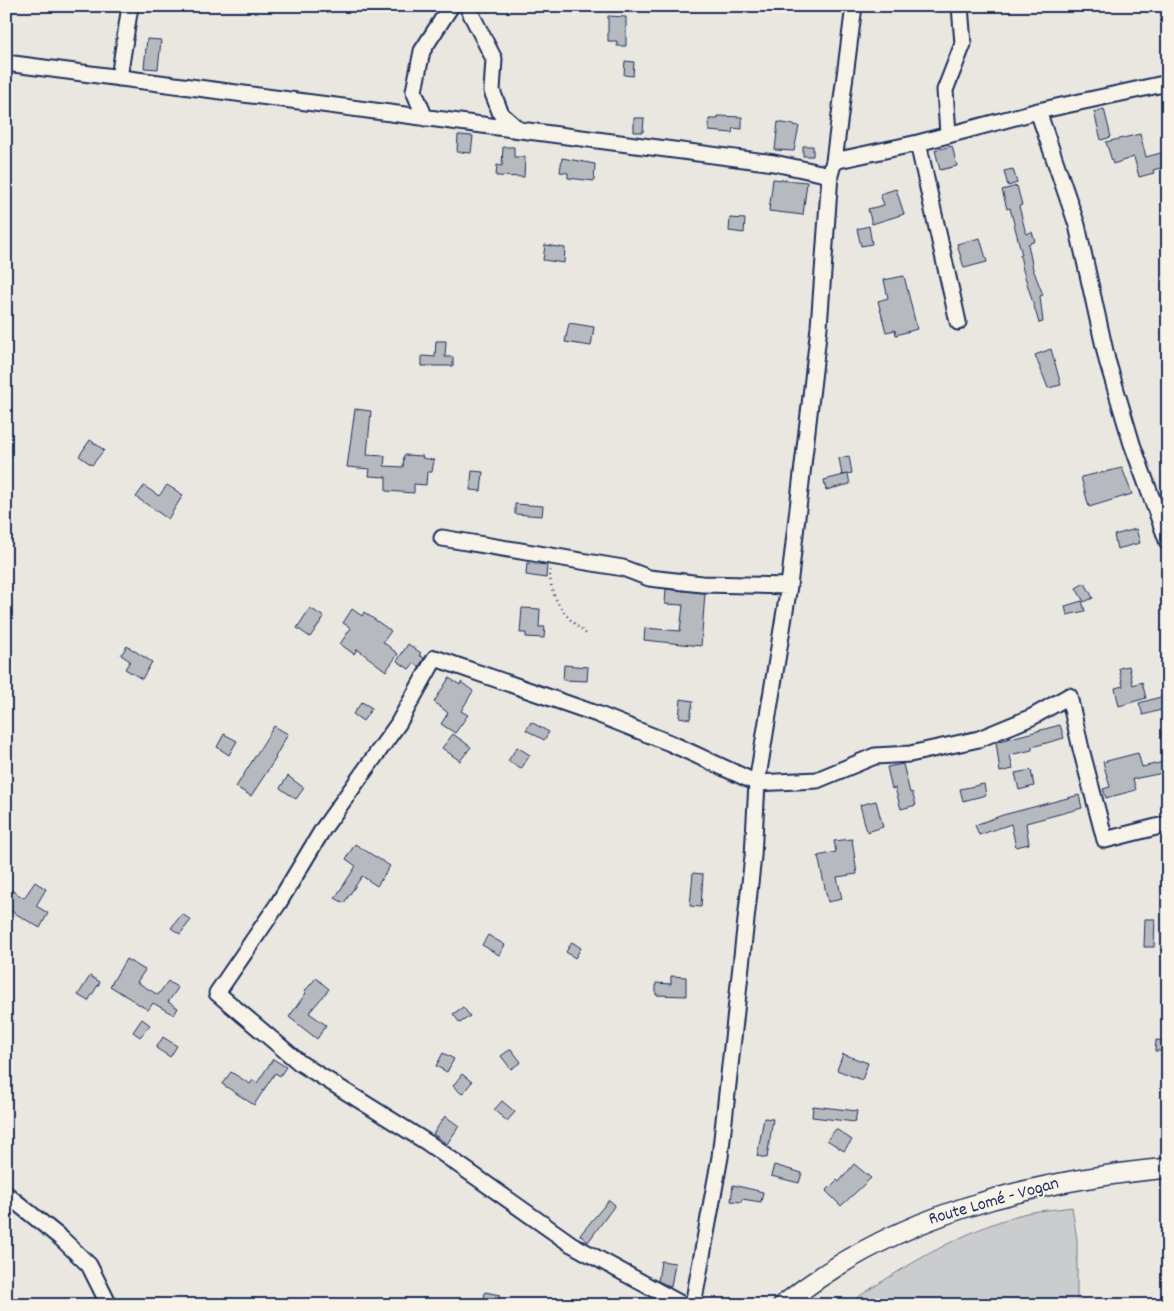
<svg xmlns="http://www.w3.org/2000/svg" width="1174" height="1311" font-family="Dekko,sans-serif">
	<rect width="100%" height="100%" fill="#eae7e0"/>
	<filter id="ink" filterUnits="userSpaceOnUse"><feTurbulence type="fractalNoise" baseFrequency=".02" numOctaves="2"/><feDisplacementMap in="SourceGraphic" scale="10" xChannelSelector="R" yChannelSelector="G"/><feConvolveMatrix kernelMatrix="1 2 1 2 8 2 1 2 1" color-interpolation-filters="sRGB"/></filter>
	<g filter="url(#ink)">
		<path fill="#cbcccd" stroke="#737e96" d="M1072,1207l5,33v57l4,8h-220l-6,-6c52,-34 104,-66 164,-84 16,-5 35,-5 53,-8z"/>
		<path fill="#b6babf" stroke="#1b2f5e" d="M608,16l18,1v29h-9v-5h-9z
			M147,39l14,1 -3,29 -14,-1z
			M625,61l9,1 -1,14 -9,-1z
			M1104,109l7,28 -10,3 -7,-28z
			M718,116l24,1v12l-9,-1 -1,5 -23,-2v-12h9z
			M634,118h10l-1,14h-9z
			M778,122l21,4 -5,25 -19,-1z
			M1140,134l6,23 22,-6v15l-15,4 1,3 -15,4 -5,-20 -21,7 -7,-22z
			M458,135l15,1 -2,17 -14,-1z
			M803,146h10v10h-10z
			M952,146l5,20 -17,4 -5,-20z
			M503,147h11v10h11l-1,20 -28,-1 1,-11 5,1z
			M562,158l33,6 -1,17 -26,-3v-5l-8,-1z
			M1013,169l4,14 -9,3 -4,-15z
			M773,179l34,3 -4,33 -34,-4z
			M1017,186l5,19 -3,1 7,28 6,-2 3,9 -7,3 5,25 10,26 -3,1 3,26 -4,1 -16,-53 -3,-15h2l-12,-47 -3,1 -5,-19z
			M896,189l8,25 -32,10 -4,-15 16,-4 -4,-11z
			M730,218l15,1 -1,14 -15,-2z
			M869,226l3,18 -11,2 -4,-17z
			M980,238l7,24 -23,6 -7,-24z
			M545,245l20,3 -1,15 -21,-3z
			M904,276l13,53 -21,6 -1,-5 -9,2 -8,-31 10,-3 -4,-18z
			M569,323l25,4 -3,19 -26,-4z
			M436,341h10l-1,16h8v9h-31v-10l13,1z
			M1051,349l10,36 -13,3 -13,-33z
			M355,409l16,2 -4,44 18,1 -1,10 19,1 1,-12 19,1 -1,2 12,2 -2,12h-5l-1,13 -12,-1v9l-28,-2v-14l-17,-1 1,-7 -23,-2z
			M90,440l14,10 -12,15 -13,-9z
			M849,456l3,17 -10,2 -3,-17z
			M1122,468l10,26 -43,13 -8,-30z
			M472,471l11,1 -2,19 -11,-1z
			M848,474l2,10 -24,6 -2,-10z
			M167,485l16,10 -15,24 -32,-22 8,-11 15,10z
			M515,504l28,2 -1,10 -27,-2z
			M1136,529l4,14 -23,6 -3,-14z
			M527,563l20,2 -1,13 -20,-3z
			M1085,583l8,15 -9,4 -8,-14z
			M666,589l39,4 -4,53 -57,-6 1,-12 35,3 3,-26 -18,-1z
			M1082,601l3,10 -18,4 -2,-9z
			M310,608l14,9 -14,20 -13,-9z
			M522,608l18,1 -1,18h6l-1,11 -18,-1v-4h-6z
			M352,609l10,7 2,-4 27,19 -8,11 15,12 -12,17 -29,-22 -3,5 -14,-10 11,-16 -8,-5z
			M408,644l13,9 -2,2 5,3 -5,9 -5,-4 -5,6 -12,-8z
			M127,646l25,16 -10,17 -17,-10 5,-8 -9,-6z
			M564,665l24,2 -1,14 -24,-1z
			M1129,666l4,19 9,-3 4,16 -27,8 -4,-18 8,-2 -4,-18z
			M449,678l11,7 1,-3 12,9 -12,20 7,4 -13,18 -14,-9 7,-11 -14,-11z
			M1168,695v13l-25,7 -4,-12z
			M681,699l12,2 -3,18 -11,-2z
			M362,702l10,6 -9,13 -10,-7z
			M531,722l18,10 -5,8 -18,-10z
			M1060,725l4,13 -32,9v3l-22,5 3,14 -13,3 -4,-30z
			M274,726l14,8 -13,23 1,1 -25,38 -15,-9z
			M224,734l13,7 -8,14 -12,-8z
			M453,734l18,13 -11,14 -18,-13z
			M517,747l13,8 -9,14 -13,-8z
			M1138,753l4,14 26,-6v11l-35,7 3,11 -30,8 -3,-9 7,-2 -7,-25z
			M903,764l7,29 2,-1 4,13 -15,4 -6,-21 -3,1 -5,-22z
			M1031,770l3,16 -15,4 -4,-17z
			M288,776l16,12 -8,11 -16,-11z
			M984,784l2,11 -23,6 -3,-12z
			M1079,795l3,13 -56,15 3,21 -13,3 -5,-23 -32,11 -4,-10 28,-10z
			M876,801l7,26 -16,5 -7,-27z
			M852,839l5,35 -20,3 5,22 -14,3 -10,-46 18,-4 -2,-11z
			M355,844l35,22 -13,20 -15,-10 -18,27 -9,-5 21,-32 -10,-7z
			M693,873l10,1 -2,33 -11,-1z
			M35,882l11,7 -10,17 12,7 -8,15 -34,-20v-21l18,11z
			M182,914l9,6 -11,14 -9,-6z
			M1145,919h10l-1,28h-10z
			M488,935l17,10 -6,10 -17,-10z
			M572,942l9,6 -6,10 -9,-6z
			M126,959l19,11 -8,12 21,13 10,-14 10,7 -10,14 10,6 -4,7 -21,-12 -5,7 -38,-24z
			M90,976l10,6 -12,19 -10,-6z
			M671,976l15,1v19l-30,-1v-12l15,1z
			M316,978l13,11 -20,24 17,12 -9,14 -28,-22 17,-24 -2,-1z
			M463,1007l7,9 -10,7 -7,-9z
			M142,1019l8,6 -10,12 -7,-5z
			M163,1037l14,9 -7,11 -14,-9z
			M1156,1040l9,1v10h-10z
			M511,1049l10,13 -10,7 -10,-13z
			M443,1053l11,6 -7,13 -11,-6z
			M843,1054l25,9 -6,17 -25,-10z
			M273,1059l13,8 -6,9 -5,-3 -21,32 -32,-21 9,-12 19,12 3,-4 4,3z
			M462,1074l10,8 -10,12 -9,-8z
			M502,1101l13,11 -8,9 -13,-11z
			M813,1106l44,5 -2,11 -43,-5z
			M445,1116l14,10 -12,18 -14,-10z
			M764,1118l9,1 -6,39 -10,-2z
			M836,1129l16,11 -8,11 -17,-11z
			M854,1164l17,14 -30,28 -15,-15 11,-11 2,2z
			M774,1165l28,8 -3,10 -28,-7z
			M733,1185l30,7 -2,10 -19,-3 -1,3 -10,-1z
			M609,1200l6,5 -27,37 -8,-7z
			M661,1261l14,2 -4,24 -13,-6z
			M485,1292l15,3 -4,10h-13z"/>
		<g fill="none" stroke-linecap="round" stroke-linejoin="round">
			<g stroke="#1b2f5e" stroke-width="19">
				<path id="minor" d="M467,6l27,53 -2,32 9,23 18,16
					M6,63l768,100 56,12
					M119,78l11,-72
					M1038,111l39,114 30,135 25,84 36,99
					M425,118l-11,-27 8,-40 29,-45
					M948,134l-3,-44 18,-46 -3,-38
					M918,143l40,179
					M834,161l84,-18 120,-32 130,-28
					M442,538l181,30 26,10 53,6 87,2
					M6,1194l56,45 27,26 20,40
					M683,1305l-112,-61 -143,-101 -128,-80 -83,-70 61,-89 45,-75 75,-105 37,-66 162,56 73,29 87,40 60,-3 58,-24 35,-2 69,-15 53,-22 37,-21 12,53 24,91 63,-16
					M693,1305l27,-148 33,-301 4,-73 32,-197 30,-259 11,-152 4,-14 20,-155"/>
			</g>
			<g stroke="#1b2f5e" stroke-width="22">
				<path id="major" d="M783,1305c109,-90 247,-124 385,-137"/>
			</g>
			<path stroke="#1b2f5e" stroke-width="2.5" stroke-dasharray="1 4" stroke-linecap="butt" d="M550,570c-1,30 17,49 39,66"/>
			<use href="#minor" stroke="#f7f3e8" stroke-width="15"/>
			<use href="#major" stroke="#f7f3e8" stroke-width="19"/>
		</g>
	</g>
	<g text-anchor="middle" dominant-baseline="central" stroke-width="4" stroke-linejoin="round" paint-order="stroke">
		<g font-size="18" fill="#1b2f5e" stroke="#f7f3e8">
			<text transform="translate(994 1202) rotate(-16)">Route Lomé - Vogan</text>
		</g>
	</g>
	<rect width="1174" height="1311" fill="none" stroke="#f7f3e8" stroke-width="25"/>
	<rect x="12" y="12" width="1149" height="1286" fill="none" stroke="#1b2f5e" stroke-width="2" filter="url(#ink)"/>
</svg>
